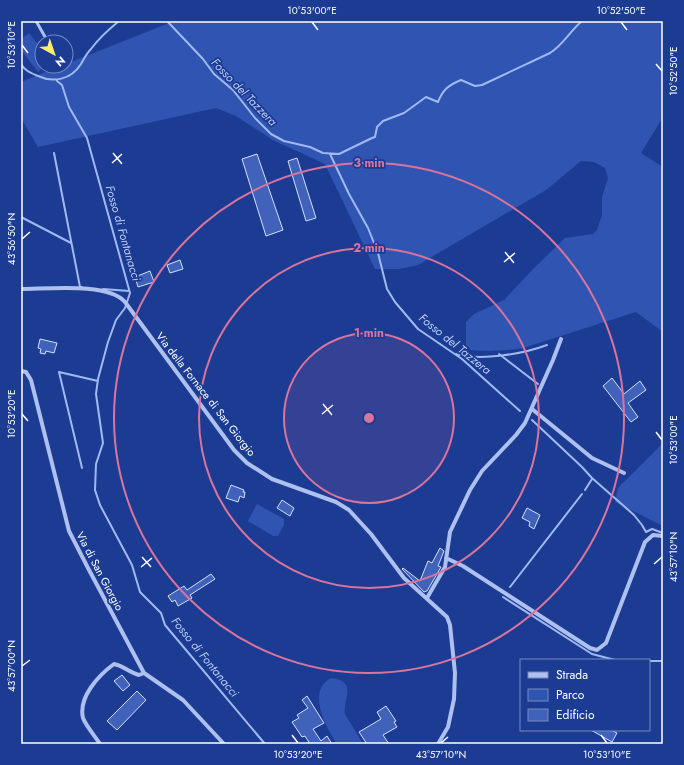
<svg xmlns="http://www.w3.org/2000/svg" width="684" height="765" font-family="Jost,sans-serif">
	<rect width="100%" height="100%" fill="#1c3c94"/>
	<path fill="#3054b2" d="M174,21h489v96l-22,36 22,14v165l-27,-20 -113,36c-17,3 -35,4 -52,2l-5,-5v-23l8,-8 30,-14 30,-32 31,-30 28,-4 4,-4 5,-15v-18l6,-19 -3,-10 -11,-6 -13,-1 -35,29 -128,75 -19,4h-24l-50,-105 -52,-24 -37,-24 -20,-8 -178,39 -17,-29v-36l39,-16h6v-2z
		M29,33l13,17v16h3l-7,6 -17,-22v-11z
		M663,443v83l-48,-24 3,-14z
		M257,504l27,15v6l-6,11h-5l-25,-15z
		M331,678c28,3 11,23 14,36l18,30h-26c-11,-17 -31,-53 -6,-66z"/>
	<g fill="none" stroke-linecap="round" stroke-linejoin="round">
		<path stroke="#a1b9f1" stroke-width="2" d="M167,21l36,38 11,15 19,16 22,28 16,16 13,7 26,6 13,6 16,1 33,-16 3,-1 2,-10 6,-6 21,-8 22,-16 12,5c5,-13 11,-17 23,-22l14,6 7,-1 68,-32c13,-8 20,-22 32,-32
			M21,64c4,7 10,9 17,12 15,7 33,4 43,-12 3,-5 5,-10 10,-15 8,-11 17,-19 28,-28
			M57,81l5,4 7,22 18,31 43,155 -5,15 -9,12 -8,22 -10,37 -2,15 7,49 -7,21 -1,26 5,15 32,60 8,27 21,21 4,12 100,119
			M54,153l26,134h2
			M330,154l19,40 19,34 10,25 9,36 8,13 23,27 44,30 58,52
			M21,217l50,26
			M103,289l26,2
			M456,354c25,7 67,0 91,-9
			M499,354l39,30
			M532,420l50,47 10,11 42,37 8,10 4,7 6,-3 11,4
			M82,468l-23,-96 39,9
			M585,490l7,-11
			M510,587l72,-93
			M503,597l89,57 23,6
			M649,661h14"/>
	</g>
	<path fill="#4062ba" stroke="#d5dffb" d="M257,154l26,76 -17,6 -24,-77z
		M297,158l19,60 -10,3 -18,-60z
		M180,260l3,9 -13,4 -3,-8z
		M150,271l4,11 -16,5 -3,-10z
		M40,339l17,4 -3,10 -8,-2 -1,3 -5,-1 1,-4 -3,-1z
		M612,378l12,16 16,-13 6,9 -18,13 10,14 -7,5 -28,-36z
		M231,485l13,5 -1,2h2l-1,6 -4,-2 -2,6 -12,-4z
		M282,500l12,8 -4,8 -13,-8z
		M527,508l13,7 -6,14 -5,-3 1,-4 -8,-4z
		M440,548l4,3 -6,15 3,1 -14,24 -3,1 -22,-23 1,-1 17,13 8,-20 4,2z
		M211,574l4,5 -25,16 2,3 -14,8 -3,-6 -3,2 -4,-6 16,-10 3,4z
		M122,675l8,10 -7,6 -9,-10z
		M137,691l9,9 -29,30 -10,-9z
		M307,696l17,27 -11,6 8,12 6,-5 5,8h-22l-5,-8 -3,1 -10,-15 7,-4 -2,-3 11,-7 -6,-8z
		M386,706l10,15 -2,1 3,5 -14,8 6,9h-22l-8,-12 22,-13 -4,-7z
		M591,730h20l6,3 -5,9z"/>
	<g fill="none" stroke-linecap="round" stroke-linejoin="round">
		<path stroke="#aec0ef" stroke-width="3" d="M36,21l12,21"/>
		<path stroke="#aec0ef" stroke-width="4" d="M21,289c26,0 87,-7 104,13l109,148 13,13 25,16 64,23 13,8 22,24 33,44 43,39 3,8 5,48 -1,26 -6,28 -10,17
			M21,371l5,1 5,8 38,151 19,37 56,105 39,27 41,44
			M532,409l60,49 32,15
			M446,558l17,8 127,82 7,2 9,-7 39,-101 8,-7 10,1
			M427,598l18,-31 5,-35 20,-42 12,-19 34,-36 9,-12 28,-63 8,-21
			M100,744c-5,-8 -14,-18 -17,-26 -5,-21 16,-43 31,-54 10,2 16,9 25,11l5,-2"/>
	</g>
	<path fill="none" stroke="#fff" stroke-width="1.5" d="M312,22l6,8M621,22l6,8M22,45l6,8M656,64l6,7M113,153l9,11M112,163l10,-9M22,239l8,-7M505,252l9,11M504,262l11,-9M323,404l9,11M22,414l6,7M322,414l11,-9M656,432l6,8M142,557l9,10M654,564l8,-7M141,567l11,-9M22,666l8,-6M292,735l6,8M601,735l6,8M441,743l7,-6"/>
	<circle cx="369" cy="418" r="85" fill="#da749d" fill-opacity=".12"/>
	<g fill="none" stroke="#da749d" stroke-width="2">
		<circle cx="369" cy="418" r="85"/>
		<circle cx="369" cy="418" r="170"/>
		<circle cx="369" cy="418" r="255"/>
	</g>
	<g text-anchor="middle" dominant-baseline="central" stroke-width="3.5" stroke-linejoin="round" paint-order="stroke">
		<g font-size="11" fill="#fff" stroke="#1c3c94">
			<text transform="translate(206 394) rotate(52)">Via della Fornace di San Giorgio</text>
			<text transform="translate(100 571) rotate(62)">Via di San Giorgio</text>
		</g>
		<g font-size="12" font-style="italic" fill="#bacbf6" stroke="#1c3c94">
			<text transform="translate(244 92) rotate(46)">Fosso del Tazzera</text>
			<text transform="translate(123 233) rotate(74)">Fosso di Fontanacci</text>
			<text transform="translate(455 344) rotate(39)">Fosso del Tazzera</text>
			<text transform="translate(205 657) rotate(51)">Fosso di Fontanacci</text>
		</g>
	</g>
	<circle cx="369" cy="418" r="6" fill="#da749d" stroke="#1c3c94" stroke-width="2"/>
	<g font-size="12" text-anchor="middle" font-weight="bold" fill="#da749d" stroke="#1c3c94" stroke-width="3.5" stroke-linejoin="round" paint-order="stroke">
		<text x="369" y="167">3 min</text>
		<text x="369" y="252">2 min</text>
		<text x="369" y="337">1 min</text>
	</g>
	<rect width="684" height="765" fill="none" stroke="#1c3c94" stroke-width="44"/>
	<rect x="520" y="659" width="130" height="72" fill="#1c3c94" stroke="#778abf"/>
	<rect x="528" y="672" width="20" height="6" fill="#aec0ef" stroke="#778abf"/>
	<text x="556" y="679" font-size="12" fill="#ffffff">Strada</text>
	<rect x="528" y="689" width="20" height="12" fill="#3054b2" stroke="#778abf"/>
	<text x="556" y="699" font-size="12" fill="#ffffff">Parco</text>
	<rect x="528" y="709" width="20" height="12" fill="#4062ba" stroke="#778abf"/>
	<text x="556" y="719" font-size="12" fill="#ffffff">Edificio</text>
	<g transform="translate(54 54) rotate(140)"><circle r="19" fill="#1c3c94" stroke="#778abf"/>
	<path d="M0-3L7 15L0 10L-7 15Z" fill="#ffee6c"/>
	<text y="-6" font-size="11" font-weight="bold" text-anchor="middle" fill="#ffffff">N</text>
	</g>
	<rect x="22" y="22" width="640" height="721" fill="none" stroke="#fff" stroke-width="1.5"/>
	<g font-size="10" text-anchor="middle" fill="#fff">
		<text x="312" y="14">10°53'00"E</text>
		<text x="621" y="14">10°52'50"E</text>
		<text transform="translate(11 45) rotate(-90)" y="4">10°53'10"E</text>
		<text transform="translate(673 71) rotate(-90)" y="4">10°52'50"E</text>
		<text transform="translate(11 239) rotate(-90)" y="4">43°56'50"N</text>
		<text transform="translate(11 414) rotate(-90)" y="4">10°53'20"E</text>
		<text transform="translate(673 440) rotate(-90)" y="4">10°53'00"E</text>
		<text transform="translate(673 557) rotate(-90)" y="4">43°57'10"N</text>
		<text transform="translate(11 666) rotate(-90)" y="4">43°57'00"N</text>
		<text x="298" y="758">10°53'20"E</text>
		<text x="441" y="758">43°57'10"N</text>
		<text x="607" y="758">10°53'10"E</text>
	</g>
</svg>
